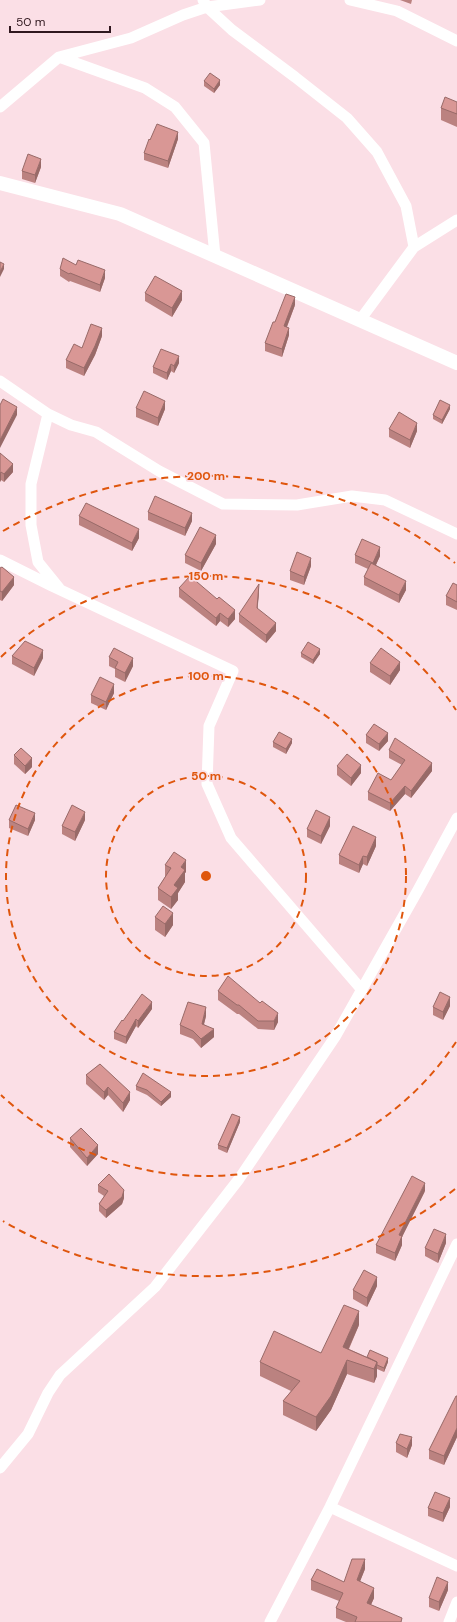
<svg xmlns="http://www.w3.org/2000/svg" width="457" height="1622" font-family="'DM Sans',sans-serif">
	<rect width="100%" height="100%" fill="#fbdfe6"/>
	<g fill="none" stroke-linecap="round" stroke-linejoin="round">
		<path stroke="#fff" stroke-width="11" d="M203,0l4,7 25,23 63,47 52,41 30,34 29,54 8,41 -54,73
			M350,0l47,11 60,30
			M59,57l86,31 30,19 29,36 11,113
			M0,107l59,-50 72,-19 52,-23 24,-8 53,-7
			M414,247l43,-27
			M0,381l48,33 23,11 25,7 63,39 64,33 74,1 55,-9 33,4 72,34
			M48,414l-17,70v41l7,37 21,26
			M0,560l52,26 181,85 -24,55 -2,58 24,54 131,152
			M0,1468l28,-34 20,-41 12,-18 95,-88 84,-108 96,-142 83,-147 39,-72
			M330,1507l127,59
			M270,1622l60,-115 127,-263
			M449,1622l8,-20"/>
		<path stroke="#fff" stroke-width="14" d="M0,183l120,31 337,149"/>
	</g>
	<path fill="#bb8280" d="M400,0h12l-1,4z
		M204,81l16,4 -6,8 -10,-7z
		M457,102v25l-16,-7v-12z
		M178,139l-10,29 -24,-8v-7l6,-13z
		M41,167l-6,16 -13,-4v-8z
		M76,265l29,13 -5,14 -30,-11 -1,1 -9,-6v-7z
		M145,293l37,7 -10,17 -27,-16z
		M295,305l-8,22 2,8 -7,22 -17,-6v-8l10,-21z
		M102,336l-7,19 -11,21 -18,-8v-8l16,-12z
		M179,363l-5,10 -3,-2 -4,9 -14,-7v-6z
		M136,408l29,1 -7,17 -22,-9z
		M450,409l-8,15 -9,-5v-4z
		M389,429l28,2 -7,17 -21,-11z
		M0,453l13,19 -9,10 -3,-2 -1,2z
		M148,512l44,9 -7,15 -37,-16z
		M79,516l60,22 -7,13 -53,-26z
		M216,544l-15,27 -16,-8v-8z
		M355,555l25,1 -4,9 30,25 -7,13 -35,-18v-8l4,-8 -13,-6z
		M311,566l-7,19 -14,-5v-9z
		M0,568l14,17 -12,16 -2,-1z
		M457,585v25l-11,-5v-9z
		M179,588l56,31 -7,8 -8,-6 -4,5 -37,-29z
		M259,592l-2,17 19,22 -10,12 -27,-21v-8z
		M301,653l19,1 -7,10 -12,-7z
		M12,656l31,2 -9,18 -22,-12z
		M109,657l24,9 -8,16 -10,-5v-8l-6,-3z
		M370,663l30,7 -10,15 -20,-13z
		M114,693l-8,17 -15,-7v-8z
		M366,735l22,6 -9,10 -13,-8z
		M273,742l19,1 -6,11 -13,-7z
		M389,750l43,21 -21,27 -6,-4 -15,17 -22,-11v-8l23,-12 11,-15 -13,-7z
		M14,755l18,12 -7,7 -11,-10z
		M337,766l24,7 -10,13 -14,-11z
		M9,820h26l-7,16 -19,-8z
		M85,820l-10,21 -13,-7v-8z
		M330,826l-9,18 -14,-7v-8z
		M376,846l-9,20 -4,-2 -4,9 -20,-9v-9z
		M165,865l21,7 -1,1v9l-7,11v7l-7,9 -13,-9v-12l7,-11z
		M155,917l18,8 -8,12 -10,-7z
		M218,991l60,31 -4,8 -16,-1 -19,-15h-2l-19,-14z
		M450,1006l-7,14 -10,-5v-8z
		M152,1009l-14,19 -2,-2 -10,18 -12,-5v-7l9,-11z
		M206,1016l-2,8 10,13 -13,11 -8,-9 -13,-5v-9z
		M100,1064l30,36 -7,12 -15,-17 -4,5 -18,-16v-9z
		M136,1086l35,11 -10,9 -14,-11 -11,-5z
		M240,1122l-13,31 -9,-4v-4z
		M70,1138l28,16 -11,12 -17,-19z
		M98,1185l26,13 -2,6 -16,14 -7,-7v-7l5,-8 -6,-4z
		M425,1191l-23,46v8l-7,16 -19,-8v-8z
		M446,1243l-8,20 -13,-7v-8z
		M377,1286l-10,21 -14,-8v-9z
		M359,1325l-10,24 18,8 21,5 -4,10 -7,-3v7l-3,7 -27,-9 -16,36 -15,21 -33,-16v-14l8,-10 -31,-15v-14l61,-9z
		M457,1396v41l-13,28 -15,-6v-9z
		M396,1443l16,2 -5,13 -11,-6z
		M450,1507l-7,15 -15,-6v-8z
		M365,1569l-5,12 14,17 -3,7 31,17h-56l-10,-4v-10l3,-7 -28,-11v-10l33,2z
		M448,1590l-9,21 -10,-4v-9z"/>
	<path fill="#986a68" d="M220,80v5l-6,8v-4z
		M178,132v7l-10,29v-7z
		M41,159v8l-6,16v-8z
		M4,264v5l-4,8v-5z
		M105,270v8l-5,14v-7z
		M182,291v9l-10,17v-9z
		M295,297v8l-11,29v-8z
		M102,328v8l-7,19 -11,21v-8z
		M289,328v7l-7,22v-8z
		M179,356v7l-5,10v-7z
		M171,364v7l-4,9v-7z
		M165,401v8l-7,17v-8z
		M450,405v4l-8,15v-4z
		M17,407v8l-17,33v-8z
		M417,423v8l-7,17v-8z
		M13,464v8l-9,10v-8z
		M1,472v8l-1,2v-8z
		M192,513v8l-7,15v-8z
		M139,529v9l-7,13v-8z
		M216,535v9l-15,27v-8z
		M380,547v9l-7,15v-8z
		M311,558v8l-7,19v-8z
		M14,577v8l-12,16v-9z
		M406,581v9l-7,13v-8z
		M259,584v8l-2,24v-8z
		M235,610v9l-7,8v-8z
		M220,613v8l-4,5v-8z
		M276,623v8l-10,12v-8z
		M320,649v5l-7,10v-4z
		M43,650v8l-9,18v-8z
		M133,658v8l-8,16v-9z
		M400,662v8l-10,15v-9z
		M114,684v9l-8,17v-8z
		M388,733v8l-9,10v-7z
		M292,739v4l-6,11v-5z
		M32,758v9l-7,7v-8z
		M432,763v8l-21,27v-7z
		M361,765v8l-10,13v-8z
		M405,786v8l-15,17v-8z
		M85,812v8l-10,21v-9z
		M35,813v7l-7,16v-7z
		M330,817v9l-9,18v-8z
		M376,837v9l-9,20v-9z
		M363,856v8l-4,9v-8z
		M186,860v12l-1,1v9l-7,11v7l-7,9v-12l3,-12 7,-18z
		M173,913v12l-8,12v-13z
		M450,997v9l-7,14v-8z
		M152,1002v7l-14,19v-7z
		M206,1007v9l-4,16v-8z
		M278,1013v9l-4,8v-9z
		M136,1019v7l-10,18v-7z
		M214,1029v8l-13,11v-9z
		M108,1087v8l-4,5v-8z
		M130,1092v8l-7,12v-9z
		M171,1092v5l-10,9v-4z
		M240,1117v5l-13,31v-5z
		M98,1145v9l-11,12v-8z
		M425,1183v8l-23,46v8l-7,16v-8l4,-18z
		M124,1190v8l-2,6 -16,14v-8z
		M446,1234v9l-8,20v-9z
		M377,1277v9l-10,21v-9z
		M359,1311v14l-16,36v-14z
		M388,1358v4l-4,10v-4z
		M347,1360v14l-16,36 -15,21v-14z
		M377,1362v14l-3,7v-14z
		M457,1428v9l-13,28v-9z
		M412,1437v8l-5,13v-9z
		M450,1498v9l-7,15v-9z
		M365,1559v10l-8,20v-9z
		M448,1582v8l-9,21v-9z
		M374,1588v10l-7,15v-10z"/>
	<path fill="#d99795" stroke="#986a68" d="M210,73l10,7 -6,9 -10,-8z
		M445,97l12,5v12l-16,-6z
		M157,124l21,8 -10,29 -24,-8 5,-14 1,1z
		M28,154l13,5 -6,16 -13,-4z
		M63,258l13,7 2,-5 27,10 -5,15 -30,-12 -1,1 -9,-5z
		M0,262l4,2 -4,8z
		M155,276l27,15 -10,17 -27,-15z
		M286,294l9,3 -11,29 5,2 -7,21 -17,-6 8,-21h2z
		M91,324l11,4 -7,18 -11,22 -18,-8 8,-16 8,4z
		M161,349l18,7 -5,10 -3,-2 -4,9 -14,-6z
		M144,391l21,10 -7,17 -22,-10z
		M3,399l14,8 -17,33v-35z
		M440,400l10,5 -8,15 -9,-5z
		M399,412l18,11 -7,17 -21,-11z
		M0,453l13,11 -9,10 -3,-2 -1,2z
		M155,496l37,17 -7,15 -37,-16z
		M86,503l53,26 -7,14 -53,-27z
		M200,527l16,8 -15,28 -16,-8z
		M362,539l18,8 -7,16 -18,-8z
		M297,552l14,6 -7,19 -14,-6z
		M371,563l35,18 -7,14 -35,-18z
		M2,567l12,10 -12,15 -2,-1v-23z
		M190,576l27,23 2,-2 16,13 -7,9 -8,-6 -4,5 -37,-30z
		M453,583l4,2v17l-11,-6z
		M259,584l-2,24 19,15 -10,12 -27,-21z
		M25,641l18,9 -9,18 -22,-12z
		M308,642l12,7 -7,11 -12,-7z
		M114,648l19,10 -8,15 -10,-5 3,-6 -9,-5z
		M381,648l19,14 -10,14 -20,-13z
		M100,677l14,7 -8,18 -15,-7z
		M374,724l14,9 -9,11 -13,-9z
		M279,732l13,7 -6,10 -13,-7z
		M395,738l37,25 -21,28 -6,-5 -15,17 -22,-11 10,-19 13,7 14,-20 -16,-10z
		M21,748l11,10 -7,8 -11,-11z
		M347,754l14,11 -10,13 -14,-12z
		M16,805l19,8 -7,16 -19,-9z
		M72,805l13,7 -10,20 -13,-6z
		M316,810l14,7 -9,19 -14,-7z
		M353,826l23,11 -9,20 -4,-1 -4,9 -20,-10z
		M174,852l12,8 -5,7 4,3 -11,15 4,3 -7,9 -13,-9 13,-20 -6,-3z
		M163,906l10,7 -8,11 -10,-7z
		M228,976l32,27 2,-2 16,12 -4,8h-16l-19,-16h-2l-19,-14z
		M440,992l10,5 -7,15 -10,-5z
		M142,994l10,8 -14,19 -2,-2 -10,18 -12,-5 8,-12 1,1z
		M188,1002l18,5 -4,17 12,5 -13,10 -8,-8 -13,-6z
		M100,1064l30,28 -7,11 -15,-16 -4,5 -18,-17z
		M143,1073l28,19 -10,10 -14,-12 -11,-4z
		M232,1114l8,3 -13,31 -9,-3z
		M81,1128l17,17 -11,13 -17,-20z
		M109,1174l15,16 -2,7 -16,13 -7,-6 9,-13 -10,-6z
		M412,1176l13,7 -26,52 3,1 -7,17 -19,-8z
		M434,1229l12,5 -8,20 -13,-6z
		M364,1270l13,7 -10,21 -14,-8z
		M344,1305l15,6 -16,36 34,15 -3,7 -27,-9 -16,36 -15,21 -33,-16 17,-20 -40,-19 14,-31 47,22z
		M370,1350l18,8 -4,10 -7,-3v-3l-10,-5z
		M456,1396h1v32l-13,28 -15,-6z
		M400,1434l12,3 -5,12 -11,-6z
		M435,1492l15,6 -7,15 -15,-5z
		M352,1559h13l-8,21 17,8 -7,15 35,15 -1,4h-46l2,-5 -21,-9 7,-15 -32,-13 6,-11 27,13z
		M437,1577l11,5 -9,20 -10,-4z"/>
	<g fill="none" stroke="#df560d" stroke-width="2" stroke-dasharray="7 5">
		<circle cx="206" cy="876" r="100"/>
		<circle cx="206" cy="876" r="200"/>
		<path d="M456 1042A300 300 0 0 1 1 1095M1 657A300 300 0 0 1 456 710"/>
		<path d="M455 1189A400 400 0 0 1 3 1221M3 531A400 400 0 0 1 455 563"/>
	</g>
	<circle cx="206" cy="876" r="6" fill="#df560d" stroke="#fbdfe6" stroke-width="2"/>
	<g font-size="12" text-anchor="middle" font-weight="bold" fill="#df560d" stroke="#fbdfe6" stroke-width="3.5" stroke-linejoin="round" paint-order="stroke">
		<text x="206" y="480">200 m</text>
		<text x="206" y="580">150 m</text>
		<text x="206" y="680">100 m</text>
		<text x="206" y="780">50 m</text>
	</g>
	<path d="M10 26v6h100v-6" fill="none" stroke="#30181f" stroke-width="2"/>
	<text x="16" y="26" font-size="12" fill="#30181f" stroke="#fbdfe6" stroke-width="3" paint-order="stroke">50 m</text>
</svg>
